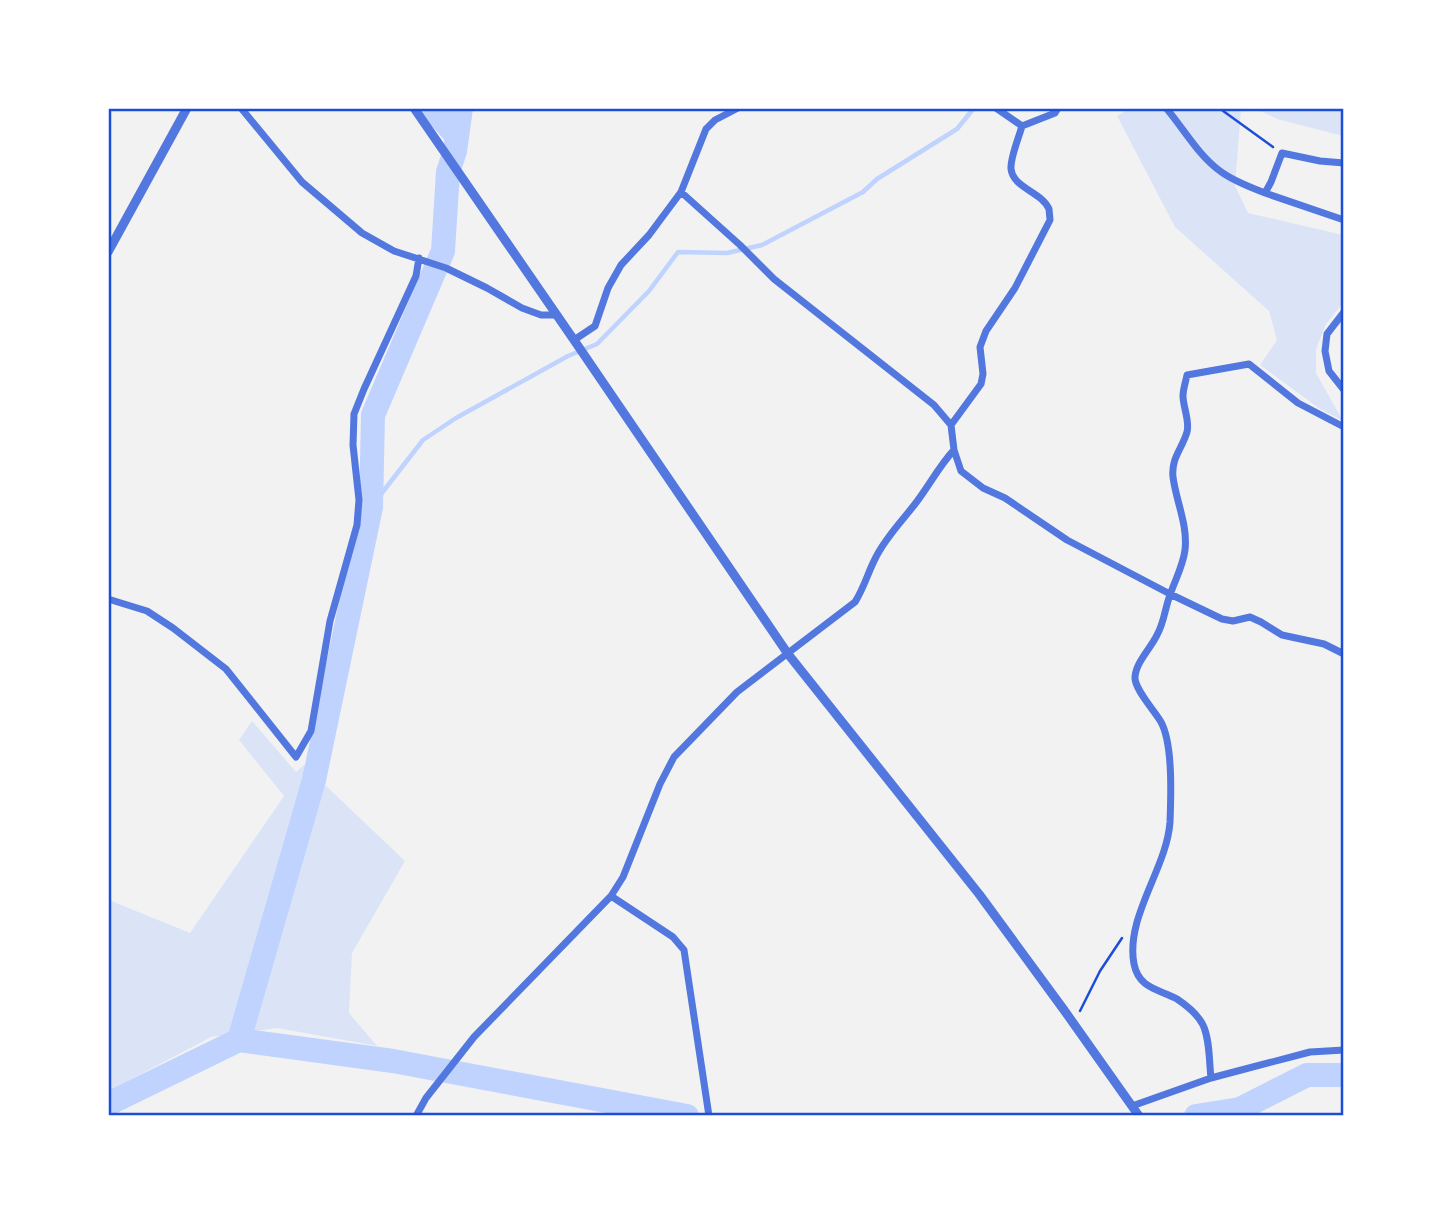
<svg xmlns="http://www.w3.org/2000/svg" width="1452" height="1224" font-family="'Space Grotesk',sans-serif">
	<rect width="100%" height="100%" fill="#f2f2f2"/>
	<path fill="#dbe4f7" d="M1129,109h112l-6,77 13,27 95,22v68l-17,21 -10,25v24l27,48 -23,-12 -60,-44 17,-25 -8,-29 -94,-84 -58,-111z
		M1256,109h87v27l-66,-17z
		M252,721l44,51 8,-7 101,96 -53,92 -3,60 28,33 -100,-18 -66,9 -102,54v-191l81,33 94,-137 -45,-56z"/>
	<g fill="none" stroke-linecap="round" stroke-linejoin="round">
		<path stroke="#bfd3fe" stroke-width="4.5" d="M371,507l52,-67 33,-22 112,-62 29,-12 52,-53 29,-39 49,1 35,-8 101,-53 14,-13 80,-50 17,-21"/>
		<path stroke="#bfd3fe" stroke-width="24" d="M432,108l24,27
			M239,1040l75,-260 57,-273 2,-92 70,-164 5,-79 7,-21 6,-43
			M108,1104l131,-64 154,21 294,55
			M1196,1116l44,-7 67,-34h37"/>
		<path stroke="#1d4ed8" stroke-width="2.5" d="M1219,108l54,39
			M1080,1011l20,-40 22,-33"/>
		<path stroke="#5277de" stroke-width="7" d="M241,108l61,74 60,51 32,18 52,17 41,20 35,20 19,7h16
			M996,108l26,18
			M1166,108c18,21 32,47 54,63 13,10 30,16 45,22l6,-11 11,-29 38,8 24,2
			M1022,126l33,-13 3,-5
			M681,192l59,53 34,34 160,126 17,20 3,25 7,21 22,17 22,10 62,42 103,54 52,25 11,2 17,-4 11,5 21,13 42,9 20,10
			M1265,193l79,27
			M1344,312l-17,22 -2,17 4,20 15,19
			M574,340l21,-14 13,-38 13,-23 28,-30 32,-43 25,-63 9,-9 23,-12
			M951,425l30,-41 2,-10 -3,-27 6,-16 29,-43 35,-68c0,-1 -1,-11 -1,-11 -7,-17 -36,-21 -38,-40 -1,-11 8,-32 11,-43
			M108,599l39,12 26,17 53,41 70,88 15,-26 19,-110 27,-96 2,-25 -6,-55 1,-31 10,-25 52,-113 3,-18
			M611,896l62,41 11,13 25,166
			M1211,1078c-2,-17 -1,-38 -8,-53 -5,-10 -17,-20 -26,-26 -18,-10 -38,-10 -43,-35 -9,-47 33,-96 36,-142 1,-26 3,-78 -9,-100 -6,-11 -27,-33 -26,-45 1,-15 16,-29 22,-42 7,-12 8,-27 13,-40 5,-15 13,-29 15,-45 3,-25 -9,-49 -12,-73 -2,-19 9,-28 14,-45 3,-11 -4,-25 -4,-36 0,-7 3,-15 4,-21l62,-11 49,39 46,24
			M1132,1106l79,-28 99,-26 34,-2
			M416,1116l10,-18 48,-61 137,-141 12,-19 37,-93 14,-27 63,-65 118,-90c9,-14 13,-30 21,-45 10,-20 26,-36 39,-53 14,-18 24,-38 39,-54"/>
		<path stroke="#5277de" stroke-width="9" d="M414,108l160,232 214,314 191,240 85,116 75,106
			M108,252l79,-144"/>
	</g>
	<rect width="1452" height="1224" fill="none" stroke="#ffffff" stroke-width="220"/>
	<rect x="110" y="110" width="1232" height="1004" fill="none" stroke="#1d4ed8" stroke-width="2.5"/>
</svg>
